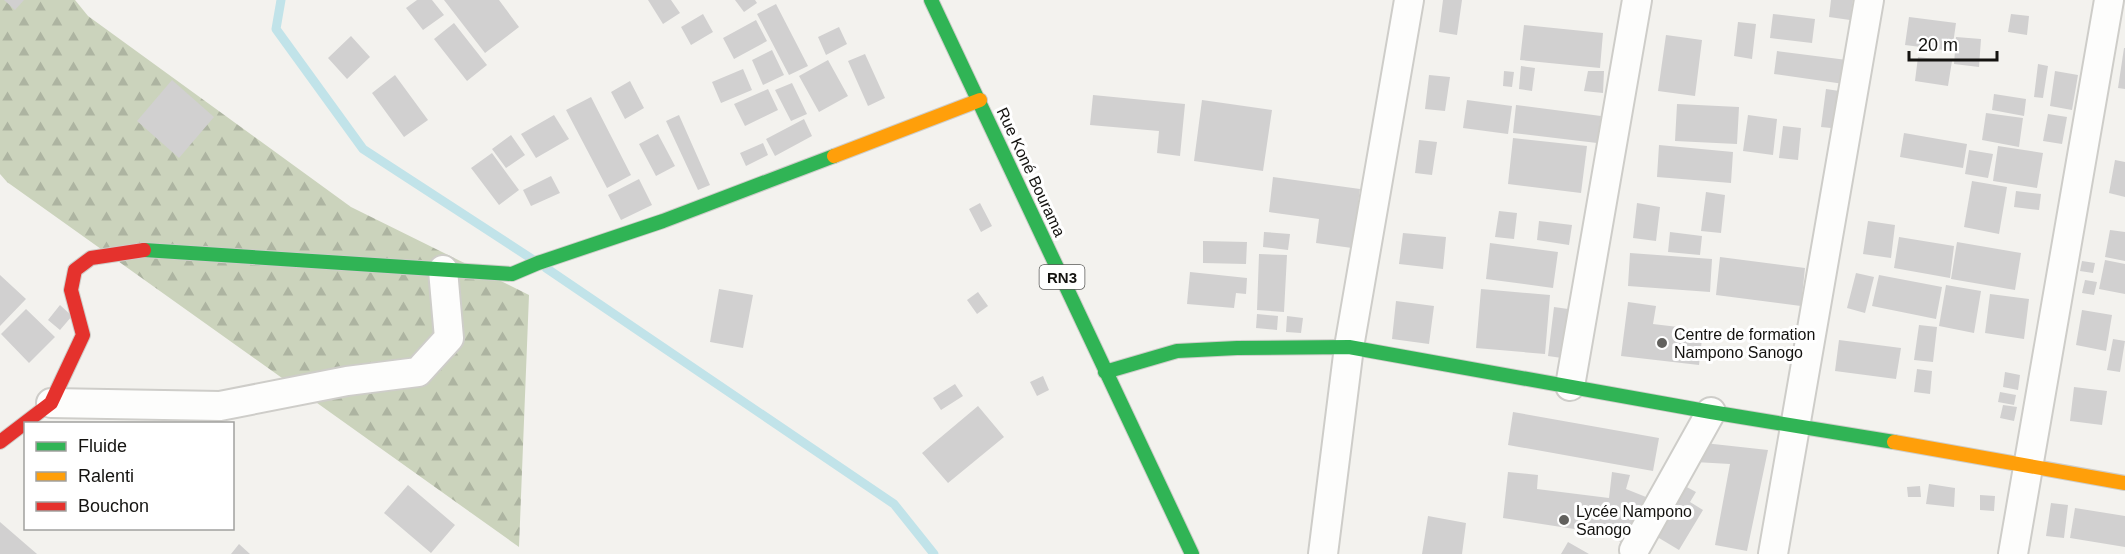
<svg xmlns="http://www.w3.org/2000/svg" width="2125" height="554" font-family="Helvetica,sans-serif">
	<defs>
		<pattern id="forest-firs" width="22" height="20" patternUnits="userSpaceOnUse" patternTransform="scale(1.5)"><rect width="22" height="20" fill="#cbd3bc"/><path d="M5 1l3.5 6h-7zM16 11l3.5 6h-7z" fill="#adb4a1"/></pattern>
	</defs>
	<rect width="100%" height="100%" fill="#f3f2ee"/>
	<path fill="url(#forest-firs)" d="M0,0h75l13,16 263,191 178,88 -10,252 -512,-365 -7,-8z"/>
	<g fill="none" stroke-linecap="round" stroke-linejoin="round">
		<path stroke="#c1e3e9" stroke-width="9" d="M281,0l-5,29 87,120 169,110
			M546,268l348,236 40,50"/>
	</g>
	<path fill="#d1d0d0" d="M4,0h20l-9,10z
		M417,0h15l12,15 -21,15 -17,-22z
		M444,0h55l20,27 -34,26z
		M648,0h23l9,13 -17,11z
		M735,0h20l2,3 -13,9z
		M1443,0h19l-5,35 -18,-3z
		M1831,0h22l-3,20 -21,-3z
		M776,4l32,62 -19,9 -32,-61z
		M703,14l10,18 -22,13 -10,-18z
		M1773,14l42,5 -3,24 -42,-5z
		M2011,14l18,2 -2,19 -19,-3z
		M1909,17l47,6 -4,28 -47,-6z
		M756,20l11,21 -33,18 -11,-21z
		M1738,22l18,2 -4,35 -18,-3z
		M454,23l33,42 -20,16 -33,-42z
		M1524,25l79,8 -3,35 -80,-8z
		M839,27l8,17 -21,11 -8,-18z
		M1666,35l36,5 -7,56 -37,-5z
		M351,36l19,21 -23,22 -19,-21z
		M1956,37l25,2 -2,28 -25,-3z
		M2124,48h1v41l-7,-1z
		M772,50l12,25 -21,10 -11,-25z
		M1777,51l70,9 -3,24 -70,-10z
		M865,54l20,44 -17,8 -20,-45z
		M1918,57l34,4 -4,25 -33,-5z
		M828,60l20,36 -29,16 -20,-36z
		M2038,64l10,2 -5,32 -9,-1z
		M1521,66l14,2 -3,23 -13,-2z
		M743,69l9,21 -31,13 -9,-21z
		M1504,71l10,1 -2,15 -9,-1z
		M1588,71h16l-1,22 -19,-2z
		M2055,71l23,4 -6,35 -22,-4z
		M395,75l33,45 -24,17 -32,-44z
		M1429,75l21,2 -5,34 -20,-2z
		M172,80l42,37 -35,41 -42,-37z
		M630,81l14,27 -19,11 -14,-27z
		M792,83l15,31 -16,7 -16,-31z
		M768,89l10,21 -33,16 -11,-22z
		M1826,89l20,3 -5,37 -20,-2z
		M1994,94l32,5 -2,17 -32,-6z
		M1093,95l92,9 -5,52 -23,-3 2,-22 -69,-6z
		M591,97l40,78 -24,13 -41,-78z
		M1202,100l70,10 -9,61 -69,-10z
		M1467,100l45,6 -4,28 -45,-6z
		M1677,104l62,3 -2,37 -62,-3z
		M1516,105l85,11 -4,27 -84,-10z
		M1986,113l37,5 -4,29 -37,-7z
		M2048,114l19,3 -5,27 -19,-3z
		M554,115l15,24 -33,19 -15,-24z
		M679,115l31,70 -12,5 -32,-69z
		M1748,115l29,4 -4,36 -30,-4z
		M804,119l8,17 -37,20 -9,-17z
		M1783,126l18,2 -3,32 -19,-2z
		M1904,133l63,11 -4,24 -63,-11z
		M658,134l17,32 -19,10 -17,-32z
		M511,135l14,20 -19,13 -14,-19z
		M1513,138l74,8 -6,47 -73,-9z
		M1419,140l18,2 -5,33 -17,-2z
		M763,143l5,12 -22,11 -6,-13z
		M1659,145l74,7 -2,31 -74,-6z
		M1998,146l45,7 -6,35 -44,-7z
		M1969,150l24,4 -5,24 -23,-4z
		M492,153l27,37 -20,15 -28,-37z
		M2115,160l10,2v35l-16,-4z
		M551,176l9,17 -29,13 -8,-16z
		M1273,177l87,12 -8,59 -36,-5 3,-24 -50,-7z
		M639,179l13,26 -31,15 -13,-25z
		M1972,181l35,6 -8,47 -35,-7z
		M2016,191l25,3 -2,16 -25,-3z
		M1706,192l19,3 -4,38 -20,-2z
		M980,203l12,23 -11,6 -12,-23z
		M1637,203l23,4 -4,34 -23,-3z
		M1499,211l18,2 -3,26 -19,-2z
		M1539,221l33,4 -3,20 -32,-5z
		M1868,221l27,4 -4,33 -28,-4z
		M2110,230l15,2v29l-20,-4z
		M1264,232l26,2 -2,16 -25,-3z
		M1670,232l32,4 -2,19 -32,-3z
		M1403,233l43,4 -3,32 -44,-5z
		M1899,237l55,9 -4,32 -56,-10z
		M1203,241l44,1 -1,22 -43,-1z
		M1957,242l64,11 -6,37 -64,-11z
		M1490,243l68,9 -5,36 -67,-9z
		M1630,253l82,6 -2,33 -82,-6z
		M1259,254l28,1 -3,57 -27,-2z
		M1720,257l85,11 -4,38 -85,-11z
		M2105,260l20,4v30l-26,-5z
		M2082,261l13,2 -2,10 -13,-2z
		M1190,272l57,6 -1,16 -10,-1 -2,15 -47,-4z
		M1856,273l18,4 -9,36 -18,-5z
		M0,275l26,24 -26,27z
		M1879,275l63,12 -6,32 -64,-13z
		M2085,280l12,2 -3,13 -12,-2z
		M1946,285l35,6 -7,42 -35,-7z
		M719,289l34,6 -10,53 -33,-6z
		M1481,289l69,6 -5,59 -69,-6z
		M978,292l10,14 -11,8 -10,-14z
		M1990,294l39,5 -5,40 -39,-6z
		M1396,301l38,5 -5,38 -37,-5z
		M1628,302l28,4 -3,18 50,6 -4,35 -78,-9z
		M60,305l12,11 -12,14 -12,-10z
		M1554,307l14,2 -6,49 -14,-2z
		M26,309l29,28 -26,26 -28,-29z
		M2082,310l30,5 -6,36 -30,-6z
		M1257,314l21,2 -1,14 -21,-2z
		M1287,316l16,2 -2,15 -15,-1z
		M1919,325l18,2 -4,35 -19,-2z
		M2113,339l12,2 -5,31 -13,-2z
		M1839,340l62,8 -5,31 -61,-8z
		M1917,369l15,2 -2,23 -16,-2z
		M2005,372l15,3 -2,15 -15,-3z
		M1043,376l6,14 -12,6 -7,-14z
		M955,384l8,12 -22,14 -8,-12z
		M2074,387l33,4 -5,34 -32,-4z
		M2000,392l16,3 -2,10 -16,-3z
		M2003,405l14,2 -3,14 -14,-3z
		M978,406l26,31 -56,46 -26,-30z
		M1513,412l146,26 -6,33 -145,-26z
		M1695,442l73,8 -21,101 -32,-6 15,-81 -35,-2z
		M1508,472l30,3 -1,14 72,9 3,-26 18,3 -4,14 20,8 -25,45 -21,-9 -97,-15z
		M1929,484l26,4 -1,19 -28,-3z
		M408,485l47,40 -24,28 -47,-40z
		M1683,485l13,7 -6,10 13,8 -24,40 -25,-15z
		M1920,486l1,11h-13l-1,-10z
		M1980,495l15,1 -1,15 -14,-1z
		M2051,503l17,2 -4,33 -18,-2z
		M2075,508l50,8v31l-55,-9z
		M1428,516l38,7 -4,31h-40z
		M0,522l37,32h-37z
		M1568,542l21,12h-28z
		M239,544l11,10h-19z"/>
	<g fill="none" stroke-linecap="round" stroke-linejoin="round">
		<g stroke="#cecdc9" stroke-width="32">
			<path id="street" d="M1570,386l67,-386
				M51,403l169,3 127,-25 71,-9 31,-34 -6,-68
				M1634,550l77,-138
				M1323,554l26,-207 60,-347
				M1773,554l96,-554
				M2013,554l96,-554"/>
		</g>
		<g stroke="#cecdc9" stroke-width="16">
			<path id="fast" d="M931,0l261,554
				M144,250l368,24 26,-11 125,-42 171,-65
				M1105,372l72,-21 60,-3 112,-1 362,65 183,30"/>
		</g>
		<g stroke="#cecdc9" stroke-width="16">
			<path id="slow" d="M834,156l146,-56
				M1894,442l231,41"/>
		</g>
		<g stroke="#cecdc9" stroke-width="16">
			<path id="jam" d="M0,442l51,-39 32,-68 -12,-45 4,-20 16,-12 53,-8"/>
		</g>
		<use href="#street" stroke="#fdfdfc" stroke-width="28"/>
		<use href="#fast" stroke="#30b455" stroke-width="14"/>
		<use href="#slow" stroke="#ff9f0a" stroke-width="14"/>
		<use href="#jam" stroke="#e5322d" stroke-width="14"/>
	</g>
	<g fill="#62615e" stroke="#fff" stroke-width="2">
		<circle cx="1662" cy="343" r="6"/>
		<circle cx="1564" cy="520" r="6"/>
	</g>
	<g text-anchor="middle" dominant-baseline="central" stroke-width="6" stroke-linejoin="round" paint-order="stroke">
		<rect fill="#fff" stroke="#5a5a58" stroke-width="1.5" x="1039.5" y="265" width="45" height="24" rx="4.5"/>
		<g font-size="15" font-weight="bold" fill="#141310">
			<text x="1062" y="277">RN3</text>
		</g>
		<g font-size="16" fill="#141310" stroke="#fff">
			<text transform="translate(1031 172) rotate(65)">Rue Koné Bourama</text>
		</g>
		<g font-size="16" fill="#141310" stroke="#fff" text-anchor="start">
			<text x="1674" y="334">Centre de formation<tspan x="1674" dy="18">Nampono Sanogo</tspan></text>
			<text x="1576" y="511">Lycée Nampono<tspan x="1576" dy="18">Sanogo</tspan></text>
		</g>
	</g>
	<rect x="24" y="422" width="210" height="108" fill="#ffffff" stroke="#a1a19f" stroke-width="1.5"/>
	<rect x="36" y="442" width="30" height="9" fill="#30b455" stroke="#a1a19f" stroke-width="1.5"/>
	<text x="78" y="452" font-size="18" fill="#141310">Fluide</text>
	<rect x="36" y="472" width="30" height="9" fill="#ff9f0a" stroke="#a1a19f" stroke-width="1.5"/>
	<text x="78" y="482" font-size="18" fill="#141310">Ralenti</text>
	<rect x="36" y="502" width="30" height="9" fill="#e5322d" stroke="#a1a19f" stroke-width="1.5"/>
	<text x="78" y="512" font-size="18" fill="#141310">Bouchon</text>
	<path d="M1909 51v9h88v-9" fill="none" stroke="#141310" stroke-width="3"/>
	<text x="1918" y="51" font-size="18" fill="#141310" stroke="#ffffff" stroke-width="4.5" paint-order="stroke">20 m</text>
</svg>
